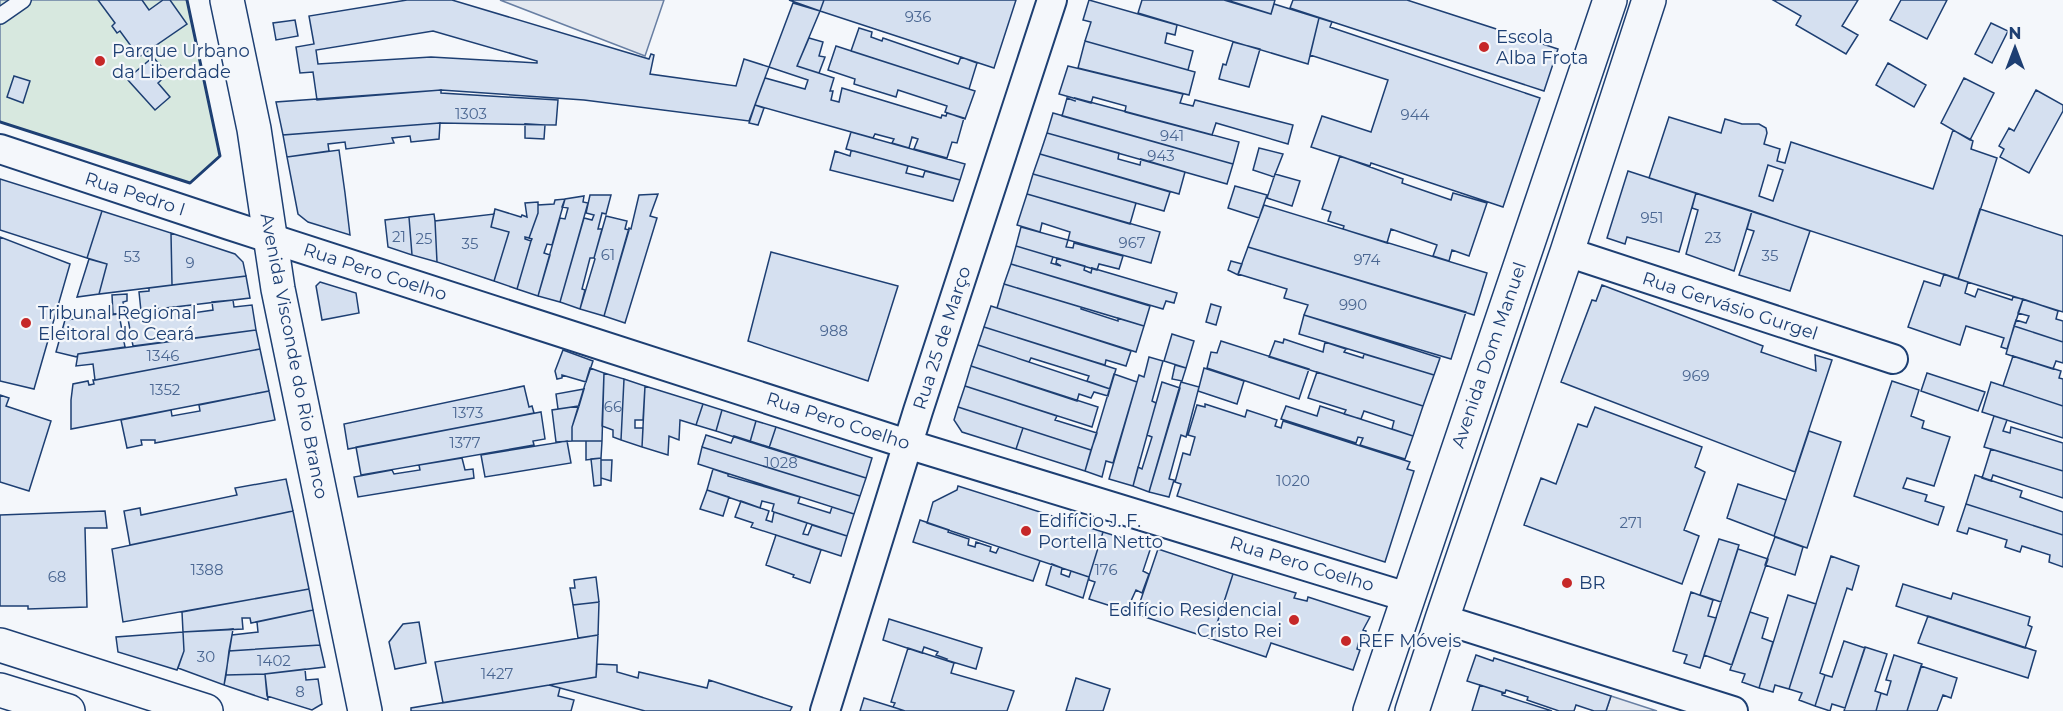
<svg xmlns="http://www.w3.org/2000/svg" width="2063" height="711" font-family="Montserrat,sans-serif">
	<rect width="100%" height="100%" fill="#f4f7fb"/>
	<path fill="#d7e8df" stroke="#687fa3" stroke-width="1.5" d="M0,0h187l33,156 -30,27 -190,-61z"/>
	<path fill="#e3e8f0" stroke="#687fa3" stroke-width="1.5" d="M500,0h164l-19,56z
		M1611,696l46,15h-51z"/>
	<path fill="#d5e0f0" stroke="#1d3f73" stroke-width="1.5" fill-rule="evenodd" d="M98,0h44l7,10 14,-10h7l17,24 -48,33 -19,-26 -3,2 -5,-7 3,-3z
		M407,0h45l197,59 2,-5 3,1 -4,19 86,12 8,-27 25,8 -20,54 -165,-21 -143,-10 -124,10 -4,-28 -13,1 -4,-26 18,-3 -5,-28zM433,31l104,30v2l-106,-6 -113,7 -2,-14z
		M789,0h35l-4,11z
		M824,0h192l-22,68 -174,-57z
		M1089,0l88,25 -2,10 -8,-2 -2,10 28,8 -5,19 -103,-29 6,-19 -8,-2z
		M1142,0h82l47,14 3,-10 45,14 -11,46 -170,-51z
		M1227,0h48l-4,14z
		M1293,0h114l151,49 -14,42 -254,-83z
		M1773,0h85l-16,26 16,9 -12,19 -50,-29 5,-9z
		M1901,0h46l-20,39 -37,-19z
		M793,3l27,8 -23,55 37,12 -4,13h3l-2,9 8,2 3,-14 99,30 1,-3 4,1 1,-3 17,5 -7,25 -5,-1 -5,16 -33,-9 4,-10 -6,-2 -3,11 -17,-5 2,-4 -19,-5 -2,4 -118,-33 10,-27 40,11 3,-9 -39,-13z
		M1319,18l13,4 -2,5 210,71 -37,109 -132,-44 -1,3 -59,-19 11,-31 49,16 17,-52 -78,-25z
		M295,20l3,16 -22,4 -3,-17z
		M1991,23l17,8 -16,32 -17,-9z
		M859,28l13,4 -1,5 11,4 1,-3 75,26 3,-7 16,6 -8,26 -118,-38z
		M809,38l14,4 -4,14 6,1 -6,16 -22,-7z
		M1085,41l110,31 -6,23 -111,-27z
		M1233,42l27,7 -11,38 -30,-8 4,-15 3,1z
		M836,46l139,45 -10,28 -20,-7 2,-6 -49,-16 -2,7 -42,-13 1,-5 -27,-9z
		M153,57l15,17 -10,9 12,14 -15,13 -28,-31z
		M1888,63l38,22 -12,22 -38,-22z
		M1068,66l115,28 -3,9 13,3 2,-6 98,25 -4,15 -1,4 -72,-21 -4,12 -87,-23 1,-6 -33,-9 -2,6 -32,-9z
		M14,76l16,5 -7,22 -16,-6z
		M1964,78l30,15 -24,47 -29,-17z
		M441,90v3l117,7 -2,25 -116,-2 -157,12 -7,-33z
		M2036,90l27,15v6l-34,62 -29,-16 4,-8 -5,-3 10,-18 5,3z
		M1067,98l8,3v-3l164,44 -6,22 -171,-48z
		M755,105l9,3 -6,17 -9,-2z
		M1053,113l180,51 -6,20 -180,-51z
		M1669,117l52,16 4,-14 17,5h17l7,4 1,5 -3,11 16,5 -3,12 8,2 6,-21 142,47 20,-59 20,11 -2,8 26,9 -39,121 -309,-101zM1768,165l15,5 -10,31 -14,-5z
		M440,123l-1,16 -28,3 -1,-6 -18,2 2,5 -48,6 -1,-7 -17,2 1,7 -42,6 -4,-22z
		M525,124l20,1 -1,14 -19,-1z
		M851,132l114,32 -5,16 -114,-31z
		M1047,133l72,20 -1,6 22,6 1,-6 44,13 -6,22 -139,-40z
		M1259,148l24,6 -9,23 -21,-7z
		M339,150l6,43 5,42 -42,-13 -10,-8 -11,-57z
		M835,151l15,5 1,-5h3l54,15 -2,7 17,4 2,-6 35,9 -7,21 -123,-31z
		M1040,154l130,38 -6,19 -131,-37z
		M1340,156l63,23 -1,4 49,17 2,-7 34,10 -18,53 -17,-6 -3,11 -16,-5 4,-11 -46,-16 -4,14 -44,-14 1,-3 -16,-5 3,-9 -9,-3z
		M1628,171l68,22 -17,59 -52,-15 -2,7 -18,-6z
		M1033,174l103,29 -6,21 -103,-30z
		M1275,174l25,7 -8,25 -25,-8z
		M0,179l102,32 -15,47 -87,-28z
		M1235,186l32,9 -8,23 -31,-10z
		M1696,193l56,18 -18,60 -48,-17 12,-44 -6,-2z
		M658,194l-8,22 7,2 -32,105 -21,-7 25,-88 2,1 8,-34z
		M1027,194l133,38 -9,31 -83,-23 2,-8 -28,-9 -2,9 -23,-7z
		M590,195h21l-5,19 -4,-1 -4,16h4l-8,29h-4l-8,31 3,1 -5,19 -20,-7 24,-84 8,2 2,-5 -8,-2z
		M584,196l-1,6 5,1 -28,99 -22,-6 22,-78 5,1 3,-11 -6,-1 3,-8z
		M565,199l-13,46 -5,-1 -3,9 6,2 -12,41 -21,-7 14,-48 1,-2 -3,-1 9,-25v-8l16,-1 1,-4z
		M538,202v11l-9,25 -4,-1v2l6,2 -14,48 -23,-8 15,-49 -18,-5 4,-18 26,8 1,-2 5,2 -2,-14z
		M1264,205l223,68 -13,42 -226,-68z
		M1980,209l83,27v76l-105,-33z
		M102,211l69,22 1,52 -73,9 8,-30 -20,-6z
		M1752,211l58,20 -20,60 -51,-16 15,-44 -7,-2z
		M434,214l1,7 2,41 -25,-7 -3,-38z
		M494,214l-3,13 18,5 -15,49 -57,-19 -2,-41z
		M606,216l21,5 -2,8 4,1 -25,86 -24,-7 15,-50 -1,-1z
		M409,217l3,38 -24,-8 -3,-27z
		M1021,227l47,13 -2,7 7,1 1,-5 49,13 -4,13 -20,-5 -2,6 -81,-24z
		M171,233l64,21 8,8 3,14 -74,9z
		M0,237l70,27 -36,125 -34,-8z
		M1016,246l37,11 -2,6 10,3 -5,-3 1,-5 28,8 -1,4 7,3 1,-5 85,25 -3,10 -8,-2 -3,8 -152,-45z
		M1248,247l218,65 -15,47 -147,-44 4,-10 -24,-7 3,-9 -49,-15z
		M771,252l127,34 -30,95 -120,-40z
		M89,259l18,5 -8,30 -22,3z
		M1231,261l11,3 -4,11 -10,-5z
		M1011,264l139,42 -6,20 -140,-42z
		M1944,274l24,8 -3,11 10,4 3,-8 34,11 1,-3 10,2 -16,50 -6,-2 3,-9 -38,-12 -6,19 -52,-18 16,-46 16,5z
		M246,276l4,22 -109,13 -2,-19 10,-1v-3z
		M320,282l36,11 3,20 -37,7 -6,-34z
		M1004,284l77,23v2l37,12v-3l26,8 -8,26 -139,-44z
		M1602,285l161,61 -2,6 55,19 -1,-16 17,5 -37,112 -234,-90 31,-82 4,1z
		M127,294v7l-4,1 2,11 -12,1 -1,-19z
		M2023,299l35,12 -2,8 7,2v21l-49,-16 2,-6 10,3 3,-7 -11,-3z
		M233,300l1,7 18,-2 4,25 -123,16 -5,-27 29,-4 -1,-6 36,-4 1,8 20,-3 -1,-8z
		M1211,304l10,3 -5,18 -10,-3z
		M991,306l140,45 -5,15 -20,-6 -1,5 -10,-3 -111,-35z
		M119,314l6,33 -47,7 -1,3 -21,-5 9,-32z
		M1304,315l136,43 -6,17 -135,-41z
		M2014,326l49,16v21l-7,-2 -3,8 -47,-15z
		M984,327l132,42 -6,20 -23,-8 2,-5 -58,-18 -2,4 -51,-17z
		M256,330l4,19 -165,31 -2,-16 -17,2 2,-12z
		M1172,334l22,7 -8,27 -22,-7z
		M1284,339l39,13 2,-10 21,7 -2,3 19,6 1,-4 70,21 -11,31 -154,-49 6,-16 8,2z
		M1221,341l88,28 -10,30 -92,-31 4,-16 6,1z
		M978,345l132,44 -2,7 -14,-4 -3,6 -12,-4 -2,7 -106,-35z
		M260,349l9,42 -198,38v-29l2,-16 15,-3 1,4 5,-1 -1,-4h2z
		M563,350l30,11 -7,21 -24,-7v3l-5,1 -2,-8z
		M2013,356l48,15 -2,7 4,1v27l-60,-20z
		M1149,357l14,4 -11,40 4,2 -23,83 -24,-7 30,-104 5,2z
		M1175,365l11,3 -4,13 -10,-2z
		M971,366l127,41 -6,20 -127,-41z
		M590,368l14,5 -2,68h-30v-14z
		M1204,368l40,13 -7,23 -39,-13z
		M1317,372l106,34 -10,30 -21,-7 2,-8 -30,-10 -3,8 -17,-5 2,-4 -38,-12z
		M604,373l20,6 -3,61 -8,-3v-7l-11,-4z
		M1927,373l58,19 -7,19 -57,-20z
		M1114,374l23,8 -24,81 -7,-2 -4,16 -17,-6z
		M624,379l21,7 -2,34h-8v8h8l-1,19 -21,-7z
		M1892,381l27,9 -8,26 13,5 -2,7 28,9 -16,49 -27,-8 -4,10 24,7 -2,6 19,6 -6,18 -84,-29z
		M1162,382l18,6 -31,104 -16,-6 5,-19 4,2 10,-32 -5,-2z
		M1181,382l18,5 -13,50 -5,-2 -12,44 5,1 -5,17 -20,-5z
		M1991,382l72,24v32l-81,-26z
		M524,386l5,21 3,-1 2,7 -186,36 -4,-25z
		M645,386l58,18 -7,21 -16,-5 -1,20 -10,-4 -1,19 -26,-8z
		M965,386l92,30 -2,4 42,13 -6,17 -133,-43z
		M584,389l-5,17 -21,3 -2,-15z
		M269,391l6,29 -120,23v-3h-14l1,5 -15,3 -6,-28 50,-10 1,6 28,-5 -1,-6z
		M0,395l9,3 -3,8 45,15 -22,70 -29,-9z
		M703,404l19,6 -6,21 -20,-6z
		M1205,404l40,13 2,-7 30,10 -2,6 6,2 2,-7 127,41 -3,7 7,2 -29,91 -208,-66 4,-12 -6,-2 8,-29 7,2 5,-18 -7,-2 9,-30 8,2z
		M579,406l-7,21v14l-16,1 -4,-32z
		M1286,406l31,10 3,-10 93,30 -8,23 -45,-14 3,-7 -5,-1 -2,6 -75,-24z
		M958,407l65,21 -7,21 -54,-17 -8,-12z
		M1595,407l107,40 -7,20 10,5 -21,58 15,6 -17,48 -158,-59 17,-47 15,6 22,-60 9,3z
		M722,410l34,11 -6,21 -34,-11z
		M541,412l4,27 -12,2 1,4 -173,30 -5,-28z
		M1994,416l13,4 -4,11 7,2 1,-6 52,16v28l-79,-24z
		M756,421l20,6 -7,21 -19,-6z
		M776,427l96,31 -6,20 -97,-30z
		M1023,428l68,22 -6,21 -69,-22z
		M1809,431l32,11 -34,106 -33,-12z
		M706,435l25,8 3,-7 132,42 -6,18 -158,-49z
		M567,441l4,22 -86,14 -4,-22z
		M586,441h16l-1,17 -15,2z
		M702,447l158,49 -6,18 -156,-50z
		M1991,449l72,22v27l-70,-23 -2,6 -9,-3z
		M462,458l3,12 8,-1 1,9 -116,19 -4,-20 38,-7 2,4 26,-4 -1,-5z
		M601,458v27l-7,1 -3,-27z
		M601,460h11l-1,21 -10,-3z
		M713,469l15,5v2l72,21 -2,6 32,10 2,-6 22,7 -7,22 -73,-24 -2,-1 2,-7 -12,-3 -2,7 -53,-18z
		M1975,475l47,16 -2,6 43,15v23l-97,-31z
		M286,479l7,32 -163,34 -6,-34 16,-3 1,7 96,-20 -2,-7z
		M1738,484l48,16 -12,36 -47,-18z
		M958,486l145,46 -14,45 -162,-54 6,-21 24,-12z
		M707,490l22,7 -6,19 -23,-7z
		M741,501l28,10 -3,9 6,2 2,-10 33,11 -4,11 5,1 4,-10 35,11 -6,20 -90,-29 2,-4 -18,-6z
		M1966,504l97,31v32l-14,-5 1,-7 -28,-9 -2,6 -15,-5 2,-7 -38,-12 -2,6 -10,-3z
		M105,511l2,17h-22l2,79 -59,2v-3h-28v-91z
		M293,511l16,78 -186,33 -11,-73z
		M920,520l29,10 -1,2 21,7 -1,6 7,2 1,-5 15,5 -1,4 6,2 3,-6 39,13 2,1 -7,20 -120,-39z
		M1103,532l48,15 -8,24 6,3 -7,19 -6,-3 -5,11 8,4 -3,9 -47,-15 6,-17 -6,-2v-3z
		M776,535l45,15 -11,33 -17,-6 1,-2 -28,-10z
		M1775,537l28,10 -8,28 -30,-10z
		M1719,539l20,6 -18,57 -21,-7z
		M1158,549l75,25 -21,65 -76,-25z
		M1738,549l30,10 -36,106 -28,-10z
		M1831,556l28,10 -7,24 -5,-2 -27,85 5,2 -10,31 -16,-6 3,-7 -13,-4z
		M1052,564l10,4 -1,6 8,3 2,-6 18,6 -6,21 -37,-13z
		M1233,574l63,19 -2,5 13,3 1,-4 62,20 -7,13 3,1 -2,7 -4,-1 -3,12 3,1 -7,20 -82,-27 -5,14 -54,-18z
		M596,577l3,25 -26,3 -3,-17h5l-1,-8z
		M1903,584l48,15 2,-6 77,24 -2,8 4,2 -7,21 -129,-42z
		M309,589l4,21 -62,13 -1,-5h-8l1,11 -60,3 -1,-20z
		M1691,592l22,8 -5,16 8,2 -16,50 -16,-5 3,-8 -14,-4z
		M1788,595l28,9 -27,85 -14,-4 -2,7 -14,-4z
		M599,602l-1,33 -20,3 -5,-33z
		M313,610l7,35 -91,6 3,-16 26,-3 -1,-10z
		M1750,612l18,6 -6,20 11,4 -14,46 -17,-6 3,-8 -15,-4z
		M1928,616l108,35 -8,27 -110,-35z
		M889,619l93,29 -6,21 -30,-9 1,-1 -11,-4 2,-3 -14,-5 -2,6 -39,-13z
		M419,622l7,41 -31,6 -6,-27 14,-18z
		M233,629l-9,56 -46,-17 6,-17 -1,-19z
		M183,632l1,19 -7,19 -59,-18 -2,-15z
		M598,635l-2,42 -153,26 -8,-41z
		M1844,641l21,7 -20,60 -13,-4 -2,7 -15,-5 10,-31 7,2z
		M320,645l5,22 -60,7 -39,1 3,-24z
		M1865,647l22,7 -12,37 6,2 -5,18h-32z
		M908,648l46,15 -3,10 63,18 -7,20h-102l-12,-4 2,-4 -4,-1z
		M1476,655l17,6 1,-3 117,38 -5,15h-12l-18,-6 -2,6h-15l-32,-11 1,-3 -22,-7 -1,3 -38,-12z
		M1894,655l28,9 -15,47h-31l5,-18 6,2 4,-14 -5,-1z
		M597,664l20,1v7l21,6 1,-6 68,16 2,-8 83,27 -2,4h-145l-96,-26 47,-8z
		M1921,666l36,12 -6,20 -8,-3 -6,16h-30z
		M305,669l1,11 12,-1 4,25 -10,6 -45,-14 -2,-22z
		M265,674l3,26 -44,-15 2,-10z
		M1076,678l34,11 -7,22h-37z
		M549,685l11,3 -2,8 16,4 -3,11h-160v-3z
		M1480,685l22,7v3l50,16h-80z
		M864,698l29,9 12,4h-45z"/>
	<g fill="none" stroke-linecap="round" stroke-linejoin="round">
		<g stroke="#1d3f73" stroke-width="18">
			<path id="service" d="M0,16l23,-16"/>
		</g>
		<g stroke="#1d3f73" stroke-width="32">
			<path id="minor" d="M0,149l229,76 678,219 500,153
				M1567,252l326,107
				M1442,619l291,92
				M825,711l93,-300 134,-411"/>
		</g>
		<g stroke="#1d3f73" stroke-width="36">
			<path id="primary" d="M227,0l27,129 24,160 87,422
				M0,645l206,66
				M0,690l68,21
				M1370,711l240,-711
				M1412,711l30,-92 125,-367 82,-252"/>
		</g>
		<use href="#service" stroke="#f4f7fb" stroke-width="15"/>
		<use href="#minor" stroke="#f4f7fb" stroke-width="28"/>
		<use href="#primary" stroke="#f4f7fb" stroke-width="33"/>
		<path stroke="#1d3f73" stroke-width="3" d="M0,122l190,61 30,-27 -33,-156"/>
	</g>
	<g fill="#c62828" stroke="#f4f7fb" stroke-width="2">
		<circle cx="1484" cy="47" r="6"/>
		<circle cx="100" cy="61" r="6"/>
		<circle cx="26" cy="323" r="6"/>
		<circle cx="1026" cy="531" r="6"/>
		<circle cx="1567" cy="583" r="6"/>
		<circle cx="1294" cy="620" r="6"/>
		<circle cx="1346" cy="641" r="6"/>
	</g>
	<g text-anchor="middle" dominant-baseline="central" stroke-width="4.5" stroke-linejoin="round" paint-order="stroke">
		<g font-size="15" fill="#4b6792">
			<text x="918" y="16">936</text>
			<text x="471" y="113">1303</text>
			<text x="1415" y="114">944</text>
			<text x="1172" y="135">941</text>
			<text x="1161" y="155">943</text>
			<text x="1652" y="217">951</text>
			<text x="399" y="236">21</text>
			<text x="1713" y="237">23</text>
			<text x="424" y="238">25</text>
			<text x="1132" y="242">967</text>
			<text x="470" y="243">35</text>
			<text x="608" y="254">61</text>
			<text x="1770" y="255">35</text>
			<text x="132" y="256">53</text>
			<text x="1367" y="259">974</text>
			<text x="190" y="262">9</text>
			<text x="1353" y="304">990</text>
			<text x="834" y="330">988</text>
			<text x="163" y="355">1346</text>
			<text x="1696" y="375">969</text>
			<text x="165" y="389">1352</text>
			<text x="613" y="406">66</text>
			<text x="468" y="412">1373</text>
			<text x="465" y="442">1377</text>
			<text x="781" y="462">1028</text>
			<text x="1293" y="480">1020</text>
			<text x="1631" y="522">271</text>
			<text x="207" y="569">1388</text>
			<text x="1106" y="569">176</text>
			<text x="57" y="576">68</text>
			<text x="206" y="656">30</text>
			<text x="274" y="660">1402</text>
			<text x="497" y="673">1427</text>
			<text x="300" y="691">8</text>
		</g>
		<g font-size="18" fill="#1d3f73" stroke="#f4f7fb" text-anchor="start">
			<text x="1496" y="37">Escola<tspan x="1496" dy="21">Alba Frota</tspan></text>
			<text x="112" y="51">Parque Urbano<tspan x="112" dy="21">da Liberdade</tspan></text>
			<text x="38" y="313">Tribunal Regional<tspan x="38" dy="21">Eleitoral do Ceará</tspan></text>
			<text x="1038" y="521">Edifício J. F.<tspan x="1038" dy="21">Portella Netto</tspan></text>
			<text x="1579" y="583">BR</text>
			<text x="1282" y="610" text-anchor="end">Edifício Residencial<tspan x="1282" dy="21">Cristo Rei</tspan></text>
			<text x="1358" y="641">REF Móveis</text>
		</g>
		<g font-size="18" fill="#1d3f73" stroke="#f4f7fb">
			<text transform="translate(135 194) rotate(18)">Rua Pedro I</text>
			<text transform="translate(375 272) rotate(18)">Rua Pero Coelho</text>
			<text transform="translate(1730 306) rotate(18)">Rua Gervásio Gurgel</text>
			<text transform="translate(942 338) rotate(-72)">Rua 25 de Março</text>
			<text transform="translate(1489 355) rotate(-71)">Avenida Dom Manuel</text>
			<text transform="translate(294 356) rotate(79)">Avenida Visconde do Rio Branco</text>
			<text transform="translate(838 421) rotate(18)">Rua Pero Coelho</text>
			<text transform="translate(1302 564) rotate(17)">Rua Pero Coelho</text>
		</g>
	</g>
	<g transform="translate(2015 48)" stroke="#f4f7fb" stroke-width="4.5" paint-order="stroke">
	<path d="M0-4.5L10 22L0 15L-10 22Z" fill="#1d3f73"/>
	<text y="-9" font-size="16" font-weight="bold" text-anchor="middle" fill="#1d3f73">N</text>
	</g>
</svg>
